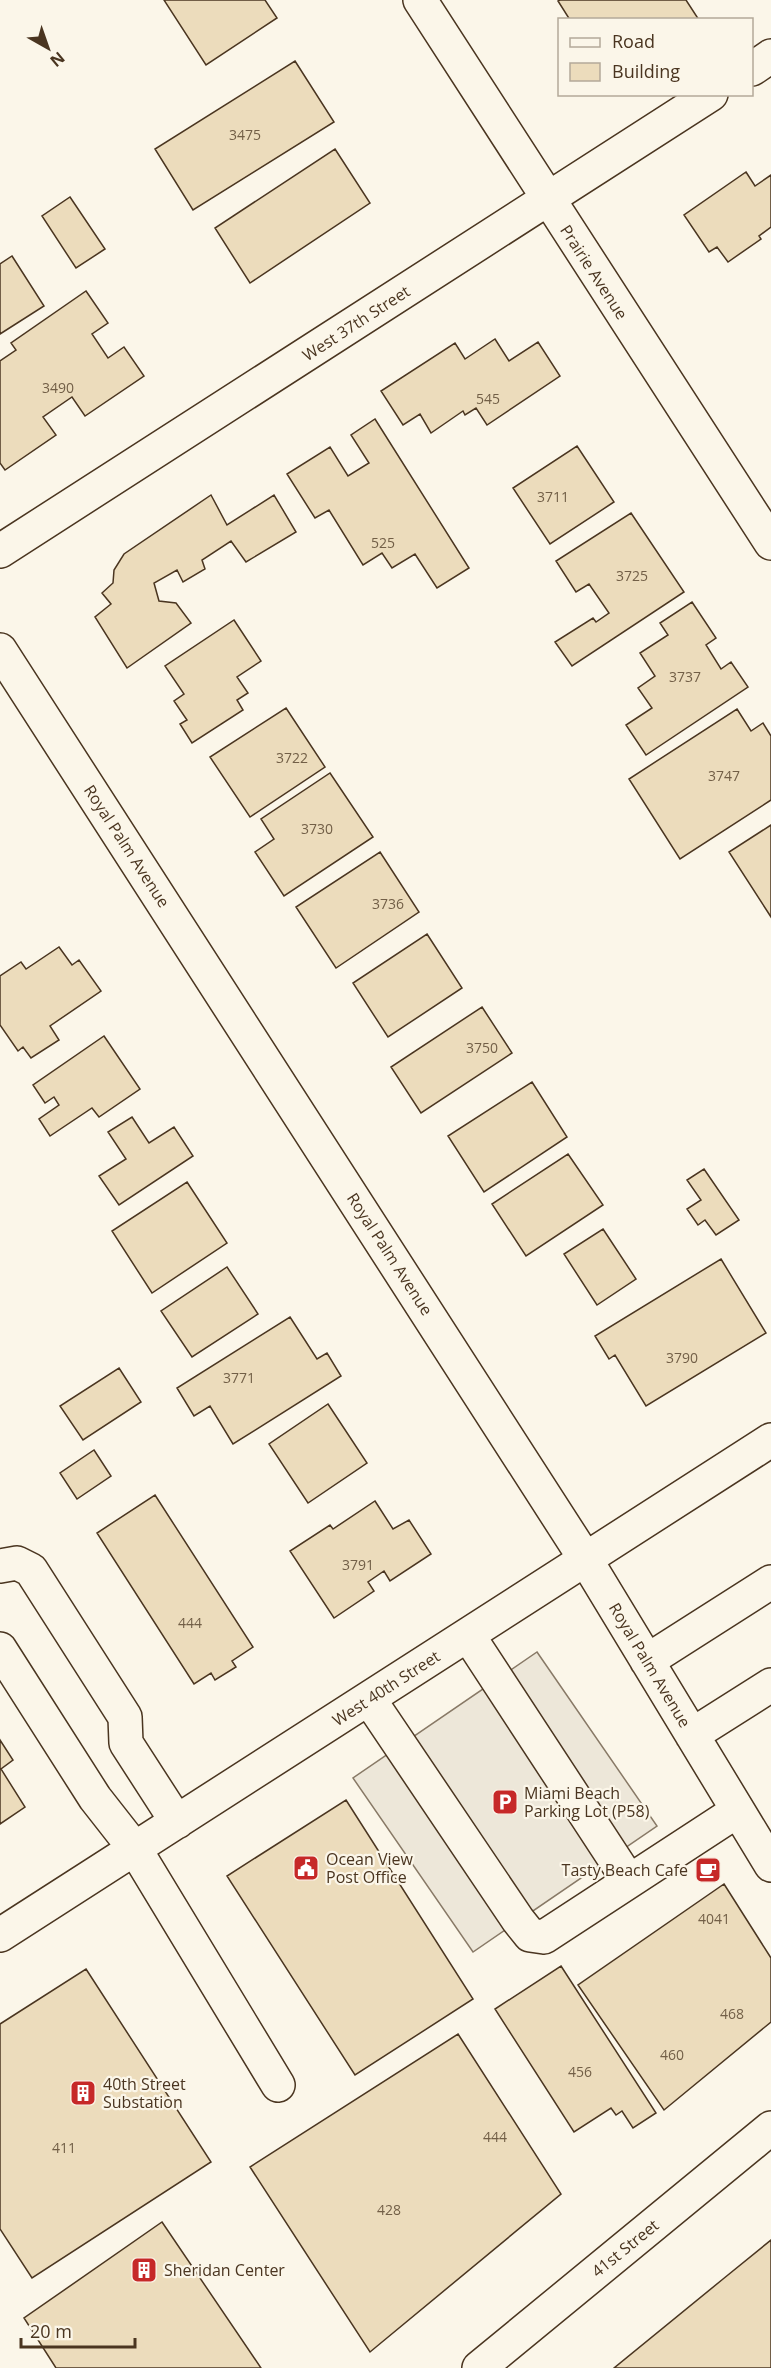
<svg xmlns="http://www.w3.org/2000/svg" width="771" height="2368" font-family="'Open Sans',sans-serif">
	<rect width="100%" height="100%" fill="#fbf6e9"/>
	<path fill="#ede7d9" stroke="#887966" stroke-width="1.5" d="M537,1652l120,174 -184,126 -120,-174z"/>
	<path fill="#ecdcbc" stroke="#4a3520" stroke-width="1.5" d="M164,0h101l12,18 -71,47z
		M560,0h126l13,20h-129l-12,-19z
		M295,61l39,61 -141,88 -38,-61z
		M335,149l35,54 -120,80 -35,-55z
		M746,172l9,14 16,-11v52l-12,9 2,3 -33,23 -11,-15 -8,5 -25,-37z
		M70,197l35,52 -29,19 -34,-52z
		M12,256l32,50 -44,28v-70z
		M86,291l22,32 -16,11 16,24 16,-11 20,29 -59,40 -13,-19 -29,20 13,18 -51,35 -5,-7v-102l16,-11 -5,-7z
		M495,339l14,22 29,-19 22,34 -73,49 -11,-17 -11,7 -2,-4 -32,22 -11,-19 -17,11 -22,-34 74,-48 10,16z
		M375,419l94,149 -32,20 -22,-34 -23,14 -10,-15 -19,12 -34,-55 -14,8 -28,-44 43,-27 18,29 21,-13 -18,-28z
		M577,446l37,56 -64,42 -37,-56z
		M211,495l16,30 47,-30 22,37 -50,30 -15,-21 -29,19 3,9 -22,13 -6,-12 -23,13 5,18 17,2 15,20 -64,45 -32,-51 16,-13 -9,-11 11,-10 1,-13 10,-16z
		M631,513l53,79 -112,74 -17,-24 38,-24 3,4 13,-9 -20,-29 -13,8 -20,-31z
		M692,602l24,36 -10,7 15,24 10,-7 17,25 -102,68 -20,-30 26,-17 -14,-20 17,-12 -15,-23 28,-18 -8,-12z
		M234,620l27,41 -24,16 11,16 -11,7 6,10 -51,33 -12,-19 7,-4 -13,-19 10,-7 -19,-28z
		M286,708l39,59 -75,50 -40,-60z
		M737,709l14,22 12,-8 8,13v64l-91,59 -51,-80z
		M330,773l43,64 -89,59 -29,-44 19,-13 -13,-20z
		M771,825v92l-42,-65z
		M380,852l39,60 -83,56 -40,-61z
		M427,934l35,54 -74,49 -35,-54z
		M59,947l13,18 7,-5 22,31 -51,35 9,14 -28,18 -8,-11 -5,4 -18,-26v-49l21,-14 5,7z
		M482,1007l30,46 -91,60 -30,-46z
		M104,1036l36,53 -41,28 -7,-9 -42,28 -11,-17 20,-14 -5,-8 -9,6 -12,-18z
		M532,1082l35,55 -83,55 -36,-56z
		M132,1117l17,26 25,-16 19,29 -74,49 -20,-29 27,-17 -18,-27z
		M568,1154l35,51 -77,51 -34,-52z
		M704,1169l35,51 -23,15 -11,-15 -7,5 -11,-16 14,-9 -14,-20z
		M187,1182l40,61 -75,50 -40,-62z
		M603,1229l33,50 -39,26 -33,-51z
		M721,1259l45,74 -120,73 -31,-51 -6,4 -14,-23z
		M227,1267l31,47 -66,43 -31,-46z
		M290,1317l27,42 10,-6 14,23 -108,68 -23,-38 -16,10 -17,-28z
		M119,1368l22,34 -58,38 -23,-34z
		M328,1404l39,59 -59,40 -39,-59z
		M94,1450l17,26 -34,23 -17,-26z
		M155,1495l98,152 -21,14 4,6 -21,13 -4,-7 -17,11 -97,-151z
		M375,1501l18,28 16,-9 22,34 -41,27 -6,-10 -16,11 6,9 -40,27 -44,-67 40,-26 3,4z
		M0,1740l13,20 -12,9 24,38 -25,17z
		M346,1800l127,199 -118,76 -128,-199z
		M724,1884l47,74v64l-107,88 -86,-125z
		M561,1966l95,147 -23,15 -11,-17 -6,4 -5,-7 -37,24 -79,-123z
		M86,1969l125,193 -179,116 -32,-49v-205z
		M458,2034l103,160 -191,158 -120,-185z
		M162,2222l99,146h-205l-32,-50z
		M771,2240v128h-157l109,-89z"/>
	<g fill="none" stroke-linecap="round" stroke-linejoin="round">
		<g stroke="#4a3520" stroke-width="36">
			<path id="minor" d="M420,0l351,543
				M752,69l19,-13
				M0,551l711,-457
				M0,650l586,910 185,305
				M0,1566l17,-3 14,7 94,147 1,26 51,79
				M468,1635l161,246
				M0,1649l95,149 40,51 143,236
				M647,1661l124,-79
				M369,1699l149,221 12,15 14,2 193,-126
				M692,1735l79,-50
				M0,1935l771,-495"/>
		</g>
		<g stroke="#4a3520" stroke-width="36">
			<path id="major" d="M479,2368l292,-240"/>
		</g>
		<use href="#minor" stroke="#fbf6e9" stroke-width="33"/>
		<use href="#major" stroke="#fbf6e9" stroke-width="33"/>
	</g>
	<defs>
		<g id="parking-square" transform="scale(1.35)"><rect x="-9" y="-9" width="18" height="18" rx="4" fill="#c62828" stroke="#fbf6e9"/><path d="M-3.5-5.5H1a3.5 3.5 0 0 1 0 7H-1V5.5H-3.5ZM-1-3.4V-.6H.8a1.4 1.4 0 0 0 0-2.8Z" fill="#fff"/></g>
		<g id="civic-square" transform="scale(1.35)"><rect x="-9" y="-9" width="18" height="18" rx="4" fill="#c62828" stroke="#fbf6e9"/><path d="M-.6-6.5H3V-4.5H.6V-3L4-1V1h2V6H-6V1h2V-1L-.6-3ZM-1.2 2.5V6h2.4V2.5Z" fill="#fff"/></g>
		<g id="cafe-square" transform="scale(1.35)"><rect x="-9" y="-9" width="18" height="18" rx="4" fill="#c62828" stroke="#fbf6e9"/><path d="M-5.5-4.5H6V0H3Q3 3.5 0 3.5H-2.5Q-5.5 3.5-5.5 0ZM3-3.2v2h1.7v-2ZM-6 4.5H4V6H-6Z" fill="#fff"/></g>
		<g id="building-square" transform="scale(1.35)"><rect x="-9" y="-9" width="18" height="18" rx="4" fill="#c62828" stroke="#fbf6e9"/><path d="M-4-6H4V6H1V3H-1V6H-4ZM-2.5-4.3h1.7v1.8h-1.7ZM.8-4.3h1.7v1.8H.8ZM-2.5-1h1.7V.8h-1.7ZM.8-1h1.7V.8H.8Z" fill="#fff"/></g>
	</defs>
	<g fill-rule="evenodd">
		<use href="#parking-square" x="505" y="1802"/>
		<use href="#civic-square" x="306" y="1868"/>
		<use href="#cafe-square" x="708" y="1870"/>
		<use href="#building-square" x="83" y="2093"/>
		<use href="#building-square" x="144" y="2270"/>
	</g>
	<g text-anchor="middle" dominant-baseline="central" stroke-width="4.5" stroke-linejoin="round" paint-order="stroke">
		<g font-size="14" fill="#725f47">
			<text x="245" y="134">3475</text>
			<text x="58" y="387">3490</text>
			<text x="488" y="398">545</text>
			<text x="553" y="496">3711</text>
			<text x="383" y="542">525</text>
			<text x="632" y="575">3725</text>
			<text x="685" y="676">3737</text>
			<text x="292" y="757">3722</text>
			<text x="724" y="775">3747</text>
			<text x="317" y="828">3730</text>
			<text x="388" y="903">3736</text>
			<text x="482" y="1047">3750</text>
			<text x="682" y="1357">3790</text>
			<text x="239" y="1377">3771</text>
			<text x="358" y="1564">3791</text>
			<text x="190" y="1622">444</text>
			<text x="714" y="1918">4041</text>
			<text x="732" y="2013">468</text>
			<text x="672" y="2054">460</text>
			<text x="580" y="2071">456</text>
			<text x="495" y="2136">444</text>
			<text x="64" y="2147">411</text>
			<text x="389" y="2209">428</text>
		</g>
		<g font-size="16" fill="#4a3520" stroke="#fbf6e9">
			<text transform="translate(594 272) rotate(57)">Prairie Avenue</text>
			<text transform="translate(356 323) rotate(-33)">West 37th Street</text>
			<text transform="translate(127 846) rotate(57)">Royal Palm Avenue</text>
			<text transform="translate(390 1254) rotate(57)">Royal Palm Avenue</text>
			<text transform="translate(650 1665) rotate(59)">Royal Palm Avenue</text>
			<text transform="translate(386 1688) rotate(-33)">West 40th Street</text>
			<text transform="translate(625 2248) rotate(-39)">41st Street</text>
		</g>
		<g font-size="16" fill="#4a3520" stroke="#fbf6e9" text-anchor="start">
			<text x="524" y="1793">Miami Beach<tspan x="524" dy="18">Parking Lot (P58)</tspan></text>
			<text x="326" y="1859">Ocean View<tspan x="326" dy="18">Post Office</tspan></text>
			<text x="688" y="1870" text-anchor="end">Tasty Beach Cafe</text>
			<text x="103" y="2084">40th Street<tspan x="103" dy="18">Substation</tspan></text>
			<text x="164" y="2270">Sheridan Center</text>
		</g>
	</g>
	<rect x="558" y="18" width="195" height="78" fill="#fbf6e9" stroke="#b4a999" stroke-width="1.5"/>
	<rect x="570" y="38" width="30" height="9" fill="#fbf6e9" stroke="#b4a999" stroke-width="1.5"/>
	<text x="612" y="48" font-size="18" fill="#4a3520">Road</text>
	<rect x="570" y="63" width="30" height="18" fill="#ecdcbc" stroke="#b4a999" stroke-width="1.5"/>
	<text x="612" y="78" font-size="18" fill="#4a3520">Building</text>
	<g transform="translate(48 48) rotate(140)" stroke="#fbf6e9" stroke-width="4.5" paint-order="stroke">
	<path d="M0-4.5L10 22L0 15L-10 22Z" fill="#4a3520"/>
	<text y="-9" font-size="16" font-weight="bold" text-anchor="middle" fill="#4a3520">N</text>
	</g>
	<path d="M21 2338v9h114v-9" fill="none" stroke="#4a3520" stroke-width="3"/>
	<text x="30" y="2338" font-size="18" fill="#4a3520" stroke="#fbf6e9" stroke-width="4.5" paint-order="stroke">20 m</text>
</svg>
